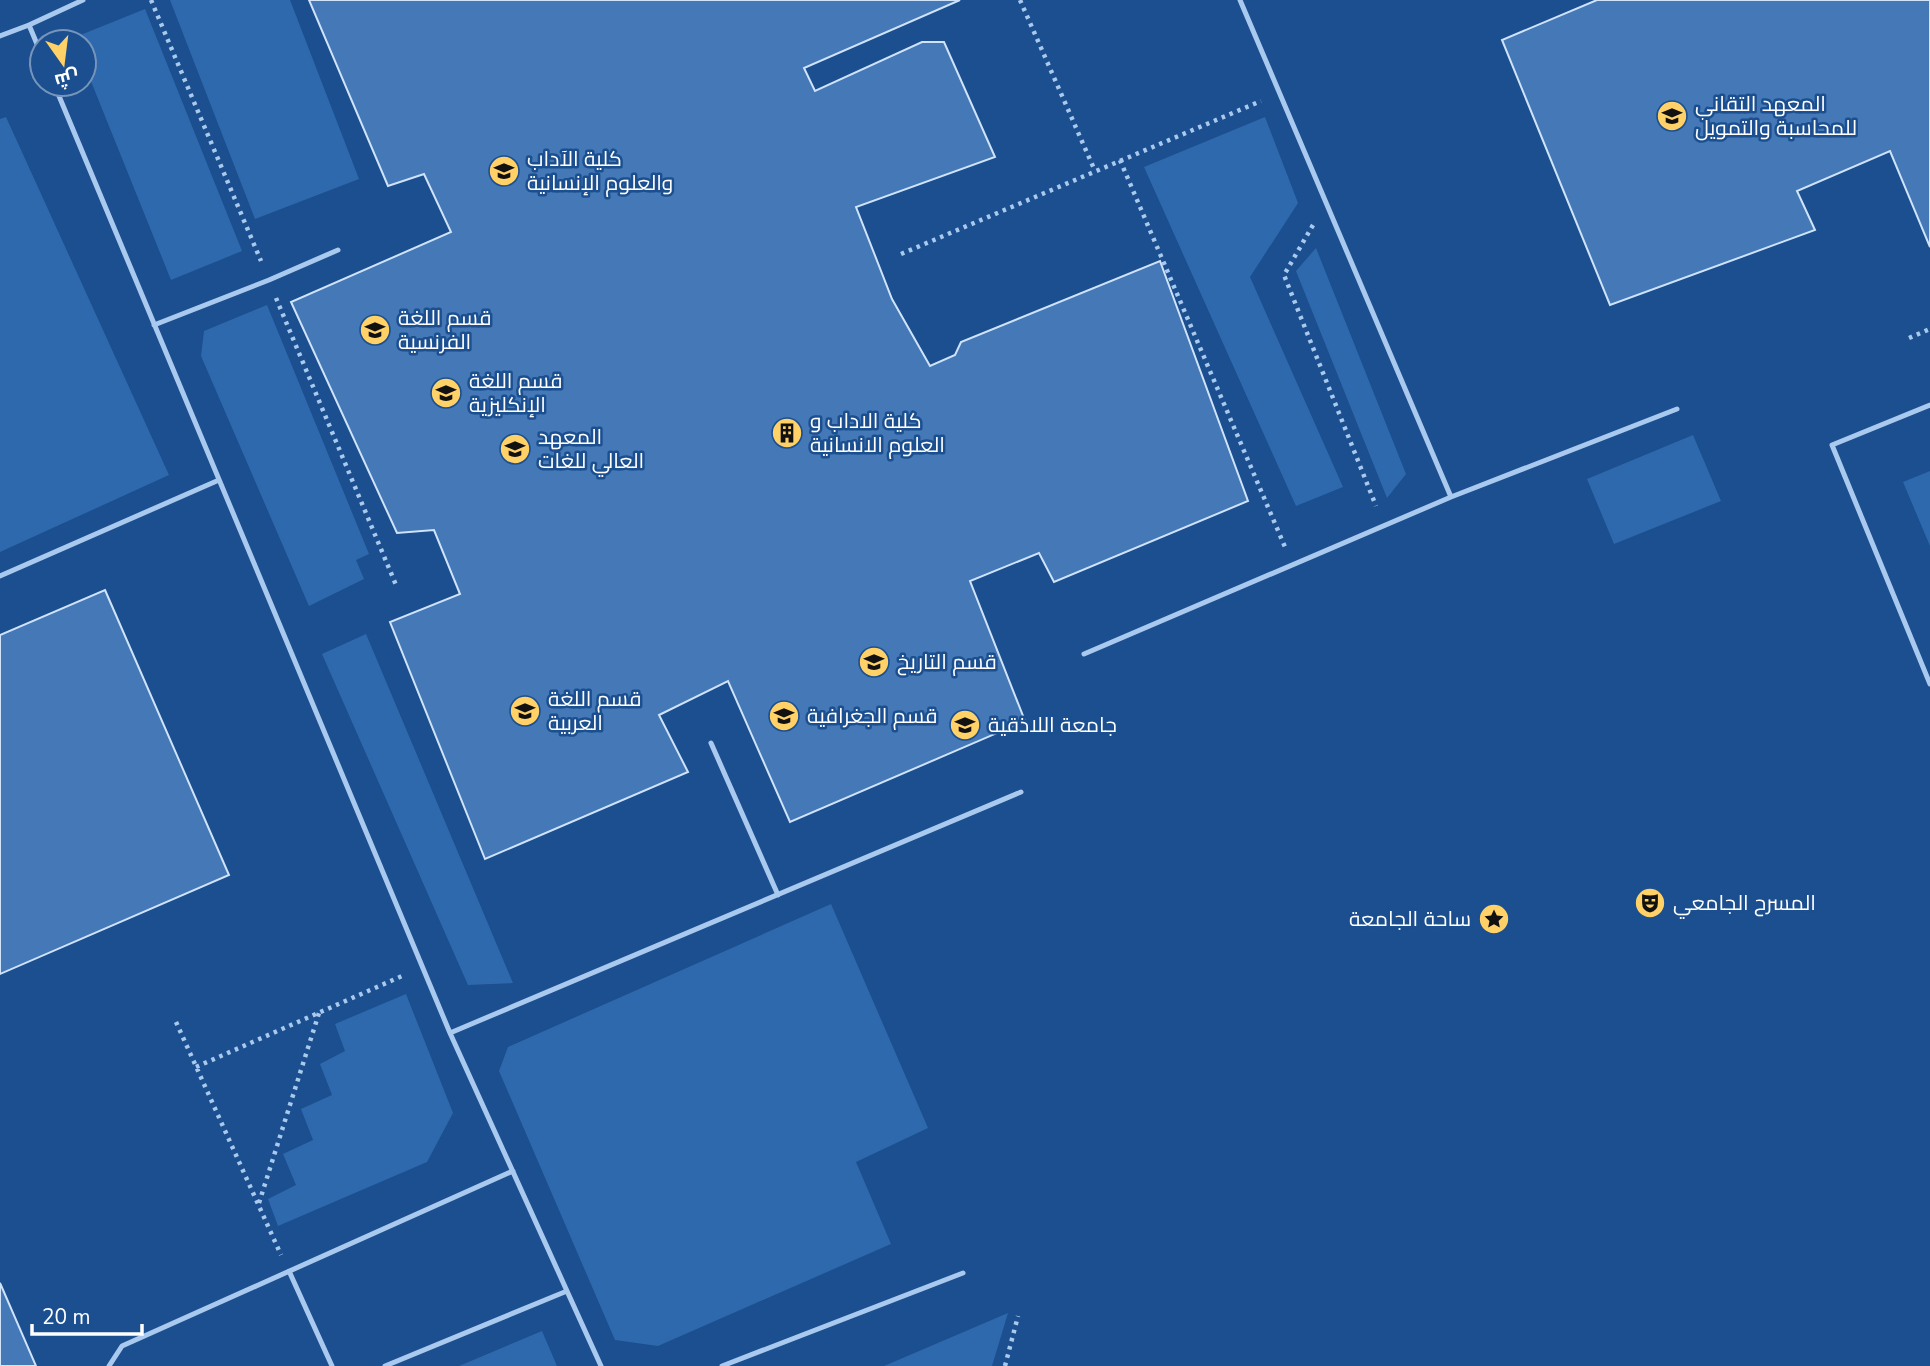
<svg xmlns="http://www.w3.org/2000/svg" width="1930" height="1366" font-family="'Nunito Sans',Cairo,sans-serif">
	<rect width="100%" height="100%" fill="#1b4f8f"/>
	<path fill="#2e69ad" d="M170,0h120l69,179 -104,40z
		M145,9l97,242 -71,29 -87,-216v-22h-9l-2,-4z
		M6,117l163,358 -169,77v-433z
		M1265,117l33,86 -48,74 93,210 -47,19 -152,-339z
		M1316,248l90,226 -19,24 -91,-227z
		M267,305l102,249 -13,6 8,19 -55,27 -108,-250 3,-25z
		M1693,435l28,66 -107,43 -27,-65z
		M1930,471v75l-27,-64z
		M366,634l147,349 -45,2 -146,-331z
		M831,904l97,224 -72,34 35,82 -233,102 -43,-6 -116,-269 9,-24z
		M406,994l47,119 -26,49 -149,64 -10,-27 28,-14 -13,-31 30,-14 -12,-31 31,-14 -12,-31 25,-13 -10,-27z
		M1008,1313l-16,53h-108z
		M542,1331l15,35h-98z"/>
	<path fill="#4478b7" stroke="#cfe3fa" stroke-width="2" d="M309,0h651l-156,68 11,23 107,-49h22l51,115 -139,50 36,92 38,67 25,-11 6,-13 199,-81 88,240 -194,81 -15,-29 -69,28 55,140 -235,101 -62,-141 -69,34 29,57 -203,87 -95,-237 70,-28 -26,-64 -37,3 -106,-231 160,-70 -27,-58 -36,12z
		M1597,0h333v247l-40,-96 -93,40 18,39 -205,75 -108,-265z
		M105,590l124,285 -229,99v-339z
		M0,1283l36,83h-36z"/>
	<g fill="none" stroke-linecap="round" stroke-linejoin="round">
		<path stroke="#a9c9ee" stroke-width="4.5" stroke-dasharray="3.5 5" stroke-linecap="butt" d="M151,0l110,261
			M1020,0l75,171
			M1120,160l165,387
			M1313,225l-29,50 92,231
			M901,254l360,-153
			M276,298l120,287
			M1909,338l21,-9
			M176,1022l105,233
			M196,1067l206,-91
			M259,1203l60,-190
			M1005,1366l13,-50"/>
		<path stroke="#a9c9ee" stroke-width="5" d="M0,36l29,-11
			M42,56l-13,-31 54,-25
			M54,84l396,949 151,333
			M154,325l115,-45 69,-30
			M1930,405l-98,40 98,239
			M1451,497l226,-88
			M0,576l219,-96
			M1084,654l367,-157 -211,-497
			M711,743l67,152
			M450,1033l571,-241
			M289,1271l43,95
			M109,1366l13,-20 391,-175
			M385,1366l182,-75
			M722,1366l241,-93"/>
	</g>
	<defs>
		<g id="university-disc" transform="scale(1.575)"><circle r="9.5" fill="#ffd166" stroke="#1b4f8f"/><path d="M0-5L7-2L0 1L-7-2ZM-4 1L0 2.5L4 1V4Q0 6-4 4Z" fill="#111"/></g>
		<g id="building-disc" transform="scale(1.575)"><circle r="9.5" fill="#ffd166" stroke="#1b4f8f"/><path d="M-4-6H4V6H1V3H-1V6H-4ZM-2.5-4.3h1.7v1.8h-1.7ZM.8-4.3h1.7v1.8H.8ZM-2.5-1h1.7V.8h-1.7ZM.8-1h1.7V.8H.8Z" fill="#111"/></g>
		<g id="theatre-disc" transform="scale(1.575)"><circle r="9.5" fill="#ffd166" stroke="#1b4f8f"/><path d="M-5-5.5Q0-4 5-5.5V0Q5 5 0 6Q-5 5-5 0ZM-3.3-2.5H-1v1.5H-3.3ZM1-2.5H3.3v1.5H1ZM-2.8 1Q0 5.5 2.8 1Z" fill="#111"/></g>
		<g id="sight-disc" transform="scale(1.575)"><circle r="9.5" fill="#ffd166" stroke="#1b4f8f"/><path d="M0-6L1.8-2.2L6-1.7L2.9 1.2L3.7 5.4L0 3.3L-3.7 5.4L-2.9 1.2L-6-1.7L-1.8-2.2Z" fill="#111"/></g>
	</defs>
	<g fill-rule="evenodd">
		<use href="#university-disc" x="1672" y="116"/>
		<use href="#university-disc" x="504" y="171"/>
		<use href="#university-disc" x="375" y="330"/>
		<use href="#university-disc" x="446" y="393"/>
		<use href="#building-disc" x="787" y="433"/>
		<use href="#university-disc" x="515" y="449"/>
		<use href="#university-disc" x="874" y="662"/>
		<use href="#university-disc" x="525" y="711"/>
		<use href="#university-disc" x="784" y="716"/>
		<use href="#university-disc" x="965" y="725"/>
		<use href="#theatre-disc" x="1650" y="903"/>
		<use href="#sight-disc" x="1494" y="919"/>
	</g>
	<g text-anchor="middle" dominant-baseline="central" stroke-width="5" stroke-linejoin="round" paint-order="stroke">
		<g font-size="21" fill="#fff" stroke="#1b4f8f" text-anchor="start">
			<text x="1695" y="104">المعهد التقاني<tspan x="1695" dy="24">للمحاسبة والتمويل</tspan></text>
			<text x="527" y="159">كلية الآداب<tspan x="527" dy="24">والعلوم الإنسانية</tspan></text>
			<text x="398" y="318">قسم اللغة<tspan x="398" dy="24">الفرنسية</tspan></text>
			<text x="469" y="381">قسم اللغة<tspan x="469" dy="24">الإنكليزية</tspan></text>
			<text x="810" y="421">كلية الاداب و<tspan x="810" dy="24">العلوم الانسانية</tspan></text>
			<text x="538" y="437">المعهد<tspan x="538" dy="24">العالي للغات</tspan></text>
			<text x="897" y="662">قسم التاريخ</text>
			<text x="548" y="699">قسم اللغة<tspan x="548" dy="24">العربية</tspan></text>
			<text x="807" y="716">قسم الجغرافية</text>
			<text x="988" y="725">جامعة اللاذقية</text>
			<text x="1673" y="903">المسرح الجامعي</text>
			<text x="1471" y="919" text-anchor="end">ساحة الجامعة</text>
		</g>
	</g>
	<g transform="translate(63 63) rotate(166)"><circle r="33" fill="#1b4f8f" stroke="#7695bc" stroke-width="2"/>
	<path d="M0-5L12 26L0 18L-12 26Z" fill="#ffd166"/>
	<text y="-10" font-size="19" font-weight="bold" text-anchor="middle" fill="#ffffff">ش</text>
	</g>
	<path d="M32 1324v10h110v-10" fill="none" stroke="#ffffff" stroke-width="3.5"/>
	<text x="42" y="1324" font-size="21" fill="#ffffff" stroke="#1b4f8f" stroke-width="5" paint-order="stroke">20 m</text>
</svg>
